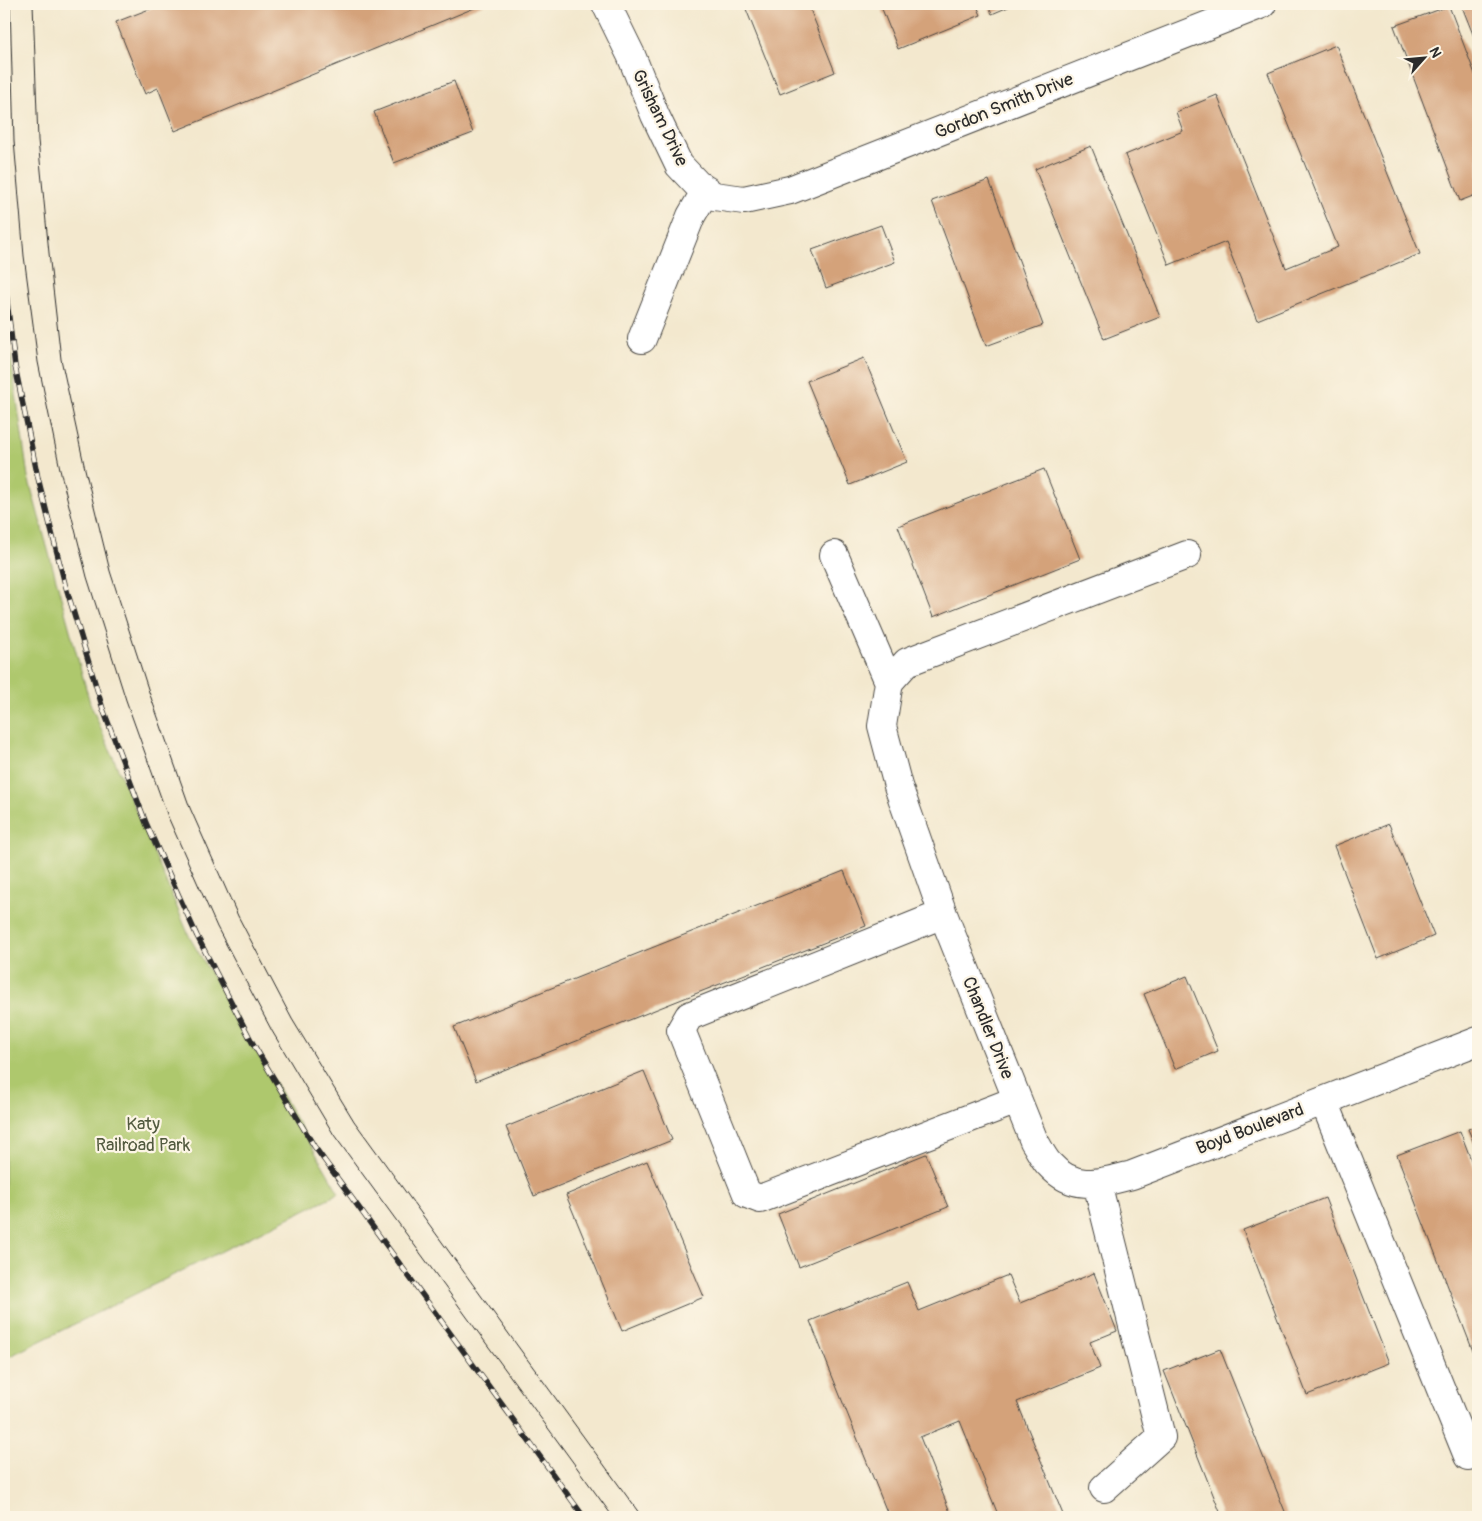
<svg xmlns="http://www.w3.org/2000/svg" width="1482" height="1521" font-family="Pangolin,sans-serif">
	<rect width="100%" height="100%" fill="#fcf5e5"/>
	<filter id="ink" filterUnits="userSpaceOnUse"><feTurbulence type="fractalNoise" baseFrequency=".02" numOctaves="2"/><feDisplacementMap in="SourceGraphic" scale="10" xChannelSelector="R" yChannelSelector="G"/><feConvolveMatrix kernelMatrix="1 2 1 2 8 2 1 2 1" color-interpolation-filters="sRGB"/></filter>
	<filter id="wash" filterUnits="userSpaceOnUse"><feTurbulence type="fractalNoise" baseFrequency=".0096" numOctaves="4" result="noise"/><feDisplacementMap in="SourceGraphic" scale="20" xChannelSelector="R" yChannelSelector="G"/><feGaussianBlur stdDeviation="1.12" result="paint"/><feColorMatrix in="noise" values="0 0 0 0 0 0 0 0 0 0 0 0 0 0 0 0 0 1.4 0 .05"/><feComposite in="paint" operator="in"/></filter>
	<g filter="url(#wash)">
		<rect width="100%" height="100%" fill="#f3e8ce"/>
		<path fill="#aec86d" stroke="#6c7a4c" d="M4,310l24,167 62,226 100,235 149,255 -335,166z"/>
		<g id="blocks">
			<path fill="#d4a27a" d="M150,4h334l-309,127 -17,-43 -13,6 -29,-72 36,-14z
				M744,4h64l27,68 -55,22z
				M880,4h96l5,11 -83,34z
				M987,4h28l-23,10z
				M1461,4h17v43z
				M1449,6l29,76v112l-18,7 -66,-175z
				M1336,45l84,209 -163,66 -31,-78 -57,23 -44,-110 58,-24 -7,-19 41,-17 69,173 52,-21 -70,-174z
				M454,81l19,52 -79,30 -20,-51z
				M1091,146l69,171 -56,22 -69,-170z
				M989,180l54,145 -57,21 -54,-145z
				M881,225l14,37 -69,26 -14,-38z
				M864,358l43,104 -57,23 -43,-104z
				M1044,469l36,90 -147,58 -35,-91z
				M1389,824l45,112 -56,23 -44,-113z
				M844,871l22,55 -390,155 -22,-54z
				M1187,976l31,75 -43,18 -31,-75z
				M644,1071l28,69 -138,56 -28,-69z
				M1478,1125v28l-10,-24z
				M1460,1131l18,47v186l-81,-209z
				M926,1154l22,53 -149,60 -21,-53z
				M647,1161l57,136 -82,34 -56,-136z
				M1325,1198l64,165 -82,32 -64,-165z
				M1094,1273l23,58 -27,11 10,26 -83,34 47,115h-65l-39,-96 -40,16 32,80h-63l-79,-196 97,-39 12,29 89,-36 12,28z
				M1220,1349l66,165 -8,3h-56l-58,-146z"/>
		</g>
	</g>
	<g filter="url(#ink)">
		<use href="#blocks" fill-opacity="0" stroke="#494743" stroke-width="1"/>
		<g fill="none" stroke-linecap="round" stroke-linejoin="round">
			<g stroke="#494743" stroke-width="30">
				<path id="minor" d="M606,4l25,51 24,60 24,50 18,19 17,12 30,4 46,-10 472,-186
					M642,339l49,-123 15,-26
					M834,555l55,127 -7,44 16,60 45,128 91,227c5,7 9,17 15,23 25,28 51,19 83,11l346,-134
					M889,682l18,-20 280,-107
					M943,914l-254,102 -8,14 66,164 13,5 257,-99
					M1324,1101l144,355
					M1097,1183l64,254 -57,51"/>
			</g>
			<path stroke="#494743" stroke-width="3" stroke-dasharray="1 4" stroke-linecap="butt" d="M4,964l1,26 -1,5"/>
			<use href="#minor" stroke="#fff" stroke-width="28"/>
			<path stroke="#2b2b2b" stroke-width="1" d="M10,4l4,137 10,115 14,106 23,112 26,103 39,123 42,117 49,110 55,104 62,104 279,382
				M33,4l5,136 11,113 12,106 24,110 25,102 39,121 41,116 48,108 54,103 62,102 288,396"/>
			<g stroke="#2b2b2b" stroke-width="5.5">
				<path id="rail" d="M4,277l11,89 23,112 27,106 38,125 43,114 51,113 55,106 62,104 270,371"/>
			</g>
			<use href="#rail" stroke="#fcf5e5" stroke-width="4" stroke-dasharray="11" stroke-linecap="butt"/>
		</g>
	</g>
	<g text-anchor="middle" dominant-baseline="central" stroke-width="4.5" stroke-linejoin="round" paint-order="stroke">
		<g font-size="18" fill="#2b2b2b" stroke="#fcf5e5">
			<text transform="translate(1004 106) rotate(-22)">Gordon Smith Drive</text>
			<text transform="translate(660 118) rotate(64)">Grisham Drive</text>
			<text transform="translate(988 1028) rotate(68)">Chandler Drive</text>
			<text transform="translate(1250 1129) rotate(-21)">Boyd Boulevard</text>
		</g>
		<g font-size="18" fill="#525a3f" stroke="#fcf5e5">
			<text x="143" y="1124">Katy<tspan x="143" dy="21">Railroad Park</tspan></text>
		</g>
	</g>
	<rect width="1482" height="1521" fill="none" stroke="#fcf5e5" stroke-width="20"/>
	<g transform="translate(1424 58) rotate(63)" stroke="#fcf5e5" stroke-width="4" paint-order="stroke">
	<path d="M0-4L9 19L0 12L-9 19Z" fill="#2b2b2b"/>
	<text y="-8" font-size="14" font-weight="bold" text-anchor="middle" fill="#2b2b2b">N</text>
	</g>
</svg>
